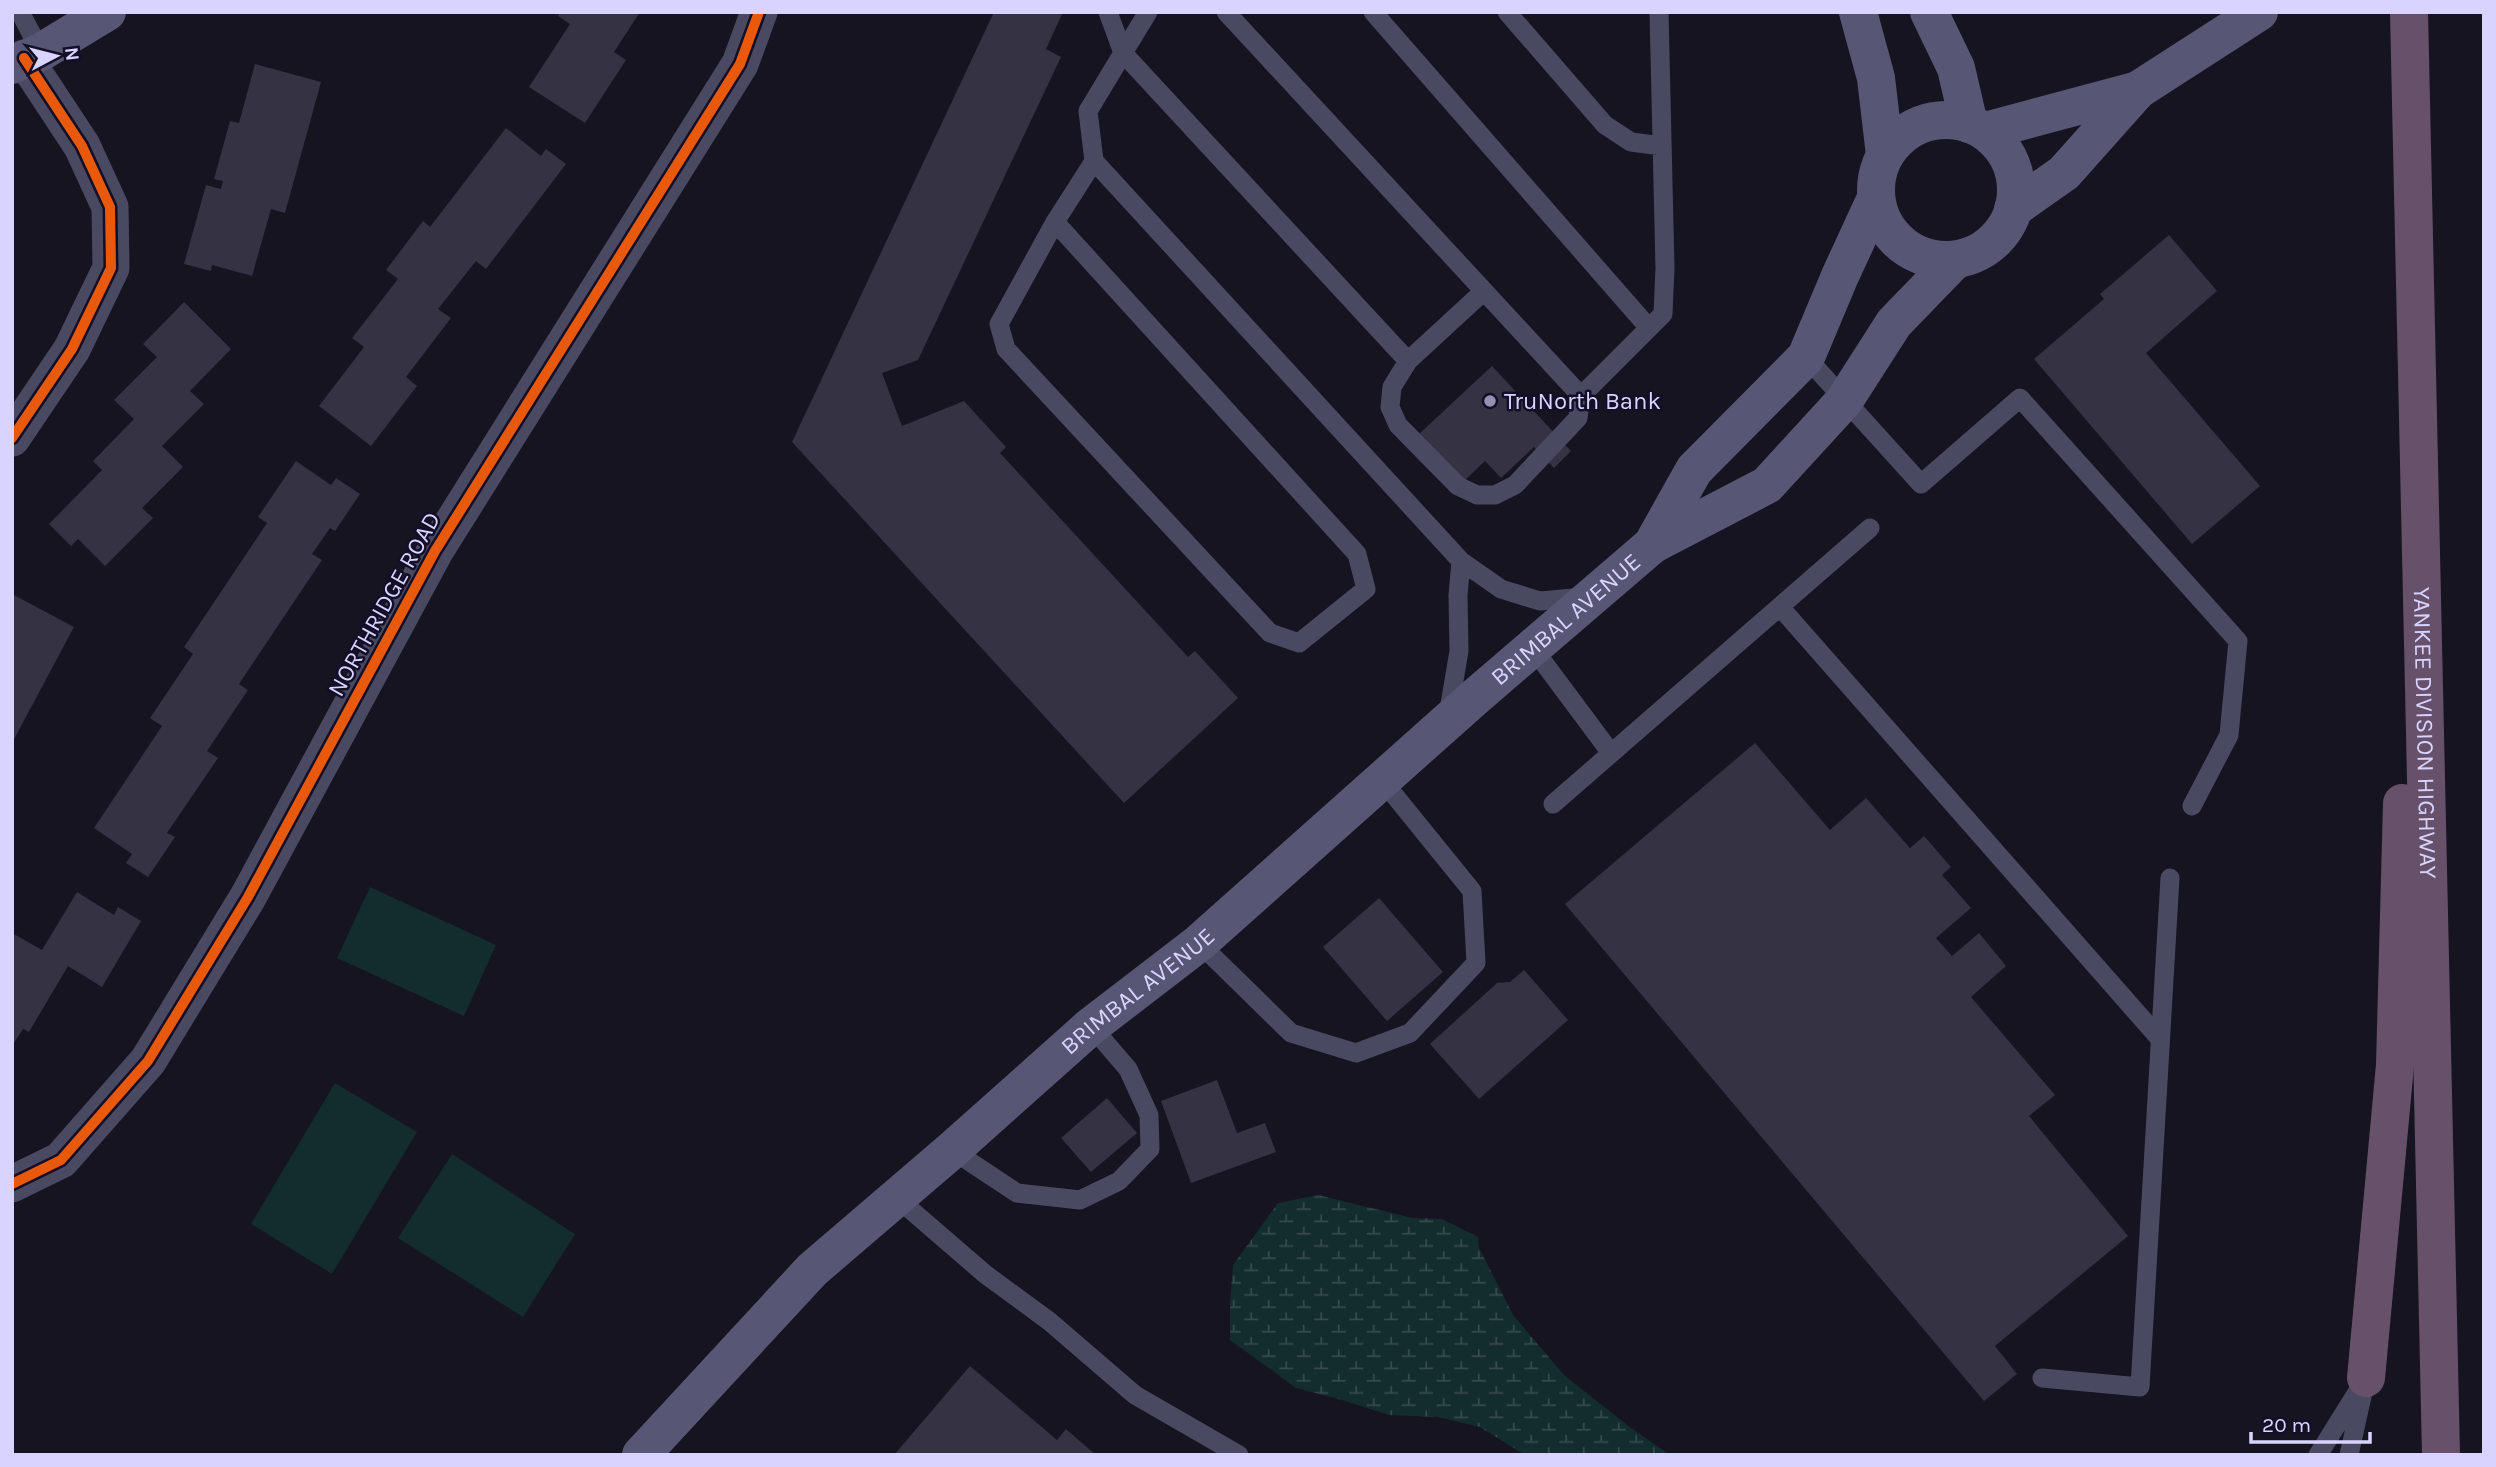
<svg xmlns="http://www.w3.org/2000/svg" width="2496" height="1467" font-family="Karla,sans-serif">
	<defs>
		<pattern id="wetland-marsh" width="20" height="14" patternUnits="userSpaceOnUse" patternTransform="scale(1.75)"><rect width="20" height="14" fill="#132c2d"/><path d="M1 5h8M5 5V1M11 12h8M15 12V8" fill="none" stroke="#354a4c"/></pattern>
	</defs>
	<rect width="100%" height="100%" fill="#161421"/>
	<path fill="url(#wetland-marsh)" d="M1318,1195l94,23 30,1 36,18 1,11 34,67 52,61 66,52 39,27h-145l-45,-28 -42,-10 -49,-2 -50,-16 -43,-11 -66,-48v-37l3,-38 45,-62z"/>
	<path fill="#132c2d" d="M370,887l126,58 -32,71 -127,-58z
		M335,1083l82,49 -85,142 -81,-50z
		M452,1154l123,80 -52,83 -125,-79z"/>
	<path fill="#343243" d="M560,12h80l-26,40 12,8 -41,63 -56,-36 41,-63 -12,-8z
		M994,12h69l-17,37 15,8 -143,303 -36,13 20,53 62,-25 42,46 -6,6 188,204 7,-6 43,47 -114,105 -332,-361z
		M255,64l66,18 -36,131 -14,-4 -19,67 -40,-11 -1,6 -27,-7 22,-79 15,4 2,-8 -9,-2 16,-58 9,2z
		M506,128l35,28 5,-7 20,15 -80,105 -10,-8 -38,48 13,9 -45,59 11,9 -46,60 -52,-40 45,-59 -12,-9 46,-59 -12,-9 37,-49 7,6z
		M2169,235l48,56 -71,62 114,133 -68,58 -158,-185 70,-60 -4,-5z
		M184,302l47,47 -41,42 14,13 -42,42 21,21 -41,41 11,10 -48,48 -27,-27 -7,7 -22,-22 53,-54 -9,-9 41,-42 -20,-19 43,-43 -14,-13z
		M1492,366l79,85 -17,17 -20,-21 -33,31 -16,-17 -23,22 -44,-48z
		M296,461l35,24 5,-7 24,16 -25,37 -5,-3 -18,26 10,6 -83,124 9,6 -41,61 11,7 -51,75 8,4 -27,40 -22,-14 6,-9 -38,-26 68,-102 -12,-8 43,-64 -9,-7 83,-124 -9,-6z
		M12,594l62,33 -62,116z
		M1755,743l75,87 36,-32 44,50 14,-12 27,31 -9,8 29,33 -35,30 16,18 27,-23 27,33 -35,31 84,98 -26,21 99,120 -133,110 22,28 -33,27 -419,-497z
		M77,892l37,23 4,-8 23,14 -39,66 -34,-21 -39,66 -6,-3 -11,17v-113l30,17z
		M1379,898l64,74 -56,49 -64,-74z
		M1524,970l44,50 -89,79 -49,-55 67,-61 13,-1z
		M1217,1080l20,53 28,-10 11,29 -85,31 -30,-82z
		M1107,1098l30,35 -46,39 -30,-34z
		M970,1366l87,74 9,-11 30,26h-202z"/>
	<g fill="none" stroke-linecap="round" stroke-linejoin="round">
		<path stroke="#4a4962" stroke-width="19" d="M20,12l21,40
			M1108,12l15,41 -35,58 6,50 367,400 40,28 39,12 45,-4
			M1148,12l-25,41 285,308
			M1226,12l258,279
			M1373,12l276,316
			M1507,12l98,113 26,17 31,4
			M1055,222l302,332 9,35 -67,54 -29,-10 -264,-284 -7,-25 56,-102 39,-61
			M1806,357l115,127 99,-86 218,243 -9,94 -37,71
			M1581,396l-3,22 -63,67 -20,10h-18l-19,-9 -60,-61 -8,-18 2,-20 16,-26 76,-70 97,105 82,-82 2,-46 -6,-256
			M1780,607l380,432
			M1532,647l79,106
			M1448,716l11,-65 -1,-56 3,-34
			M1553,804l317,-276
			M1199,943l92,90 65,20 54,-20 66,-70 -4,-72 -90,-111
			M952,1150l65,43 63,7 39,-19 31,-32 -1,-34 -21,-46 -37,-43
			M897,1198l88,76 64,47 86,74 104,60
			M2042,1378l98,9 30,-509
			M2318,1455l48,-77
			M2349,1455l14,-63"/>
		<path stroke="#4a4962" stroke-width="37" d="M12,438l60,-89 39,-81 -1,-61 -28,-61 -58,-88
			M12,1184l49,-24 87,-99 100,-164 187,-346 305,-487 19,-52"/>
		<g stroke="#575674" stroke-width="38">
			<path d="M1858,12l18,66 9,77"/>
			<path d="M1929,12l27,56 13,56"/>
			<path d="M12,65l29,-13 66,-40"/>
			<circle cx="1946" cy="190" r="70"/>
			<path d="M1985,131l153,-41"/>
			<path d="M2013,209l51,-36 74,-83 121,-78"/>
			<path d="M1652,545l42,-75 112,-113 34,-81 36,-78"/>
			<path id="s1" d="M641,1455l171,-185 140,-120 139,-124 108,-83 275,-245 178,-153 115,-60 77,-84 50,-78 61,-63"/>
		</g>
		<g stroke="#67516a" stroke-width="38">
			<path id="s2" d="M2409,12l32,1443"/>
			<path d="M2366,1378l29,-313 7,-262"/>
		</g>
		<g stroke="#130f26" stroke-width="15">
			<path id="cycleway" d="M12,438l60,-89 39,-81 -1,-61 -28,-61 -58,-88
				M12,1184l49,-24 87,-99 100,-164 187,-346 305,-487 19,-52"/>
		</g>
		<use href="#cycleway" stroke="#e8590c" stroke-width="10"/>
	</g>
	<circle fill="#9591b1" stroke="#130f26" stroke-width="2.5" cx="1490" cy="401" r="7"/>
	<g text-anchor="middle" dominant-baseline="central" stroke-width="5" stroke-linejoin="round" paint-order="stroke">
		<g font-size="24" fill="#d9d4ff" stroke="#130f26" text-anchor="start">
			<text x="1504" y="401">TruNorth Bank</text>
		</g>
		<g font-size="24" fill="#d9d4ff" stroke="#130f26">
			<text transform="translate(384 604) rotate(-61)">NORTHRIDGE ROAD</text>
			<text stroke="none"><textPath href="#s1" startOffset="1248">BRIMBAL AVENUE</textPath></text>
			<text stroke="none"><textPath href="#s2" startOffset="721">YANKEE DIVISION HIGHWAY</textPath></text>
			<text stroke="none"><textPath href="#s1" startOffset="681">BRIMBAL AVENUE</textPath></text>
		</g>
	</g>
	<rect width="2496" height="1467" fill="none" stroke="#d9d4ff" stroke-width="28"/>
	<g transform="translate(56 56) rotate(83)" stroke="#130f26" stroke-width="5" paint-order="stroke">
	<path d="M0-5L12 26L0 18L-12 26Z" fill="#d9d4ff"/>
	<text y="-10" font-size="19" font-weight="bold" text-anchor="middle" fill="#d9d4ff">N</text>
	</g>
	<path d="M2251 1432v10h119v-10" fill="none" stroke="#d9d4ff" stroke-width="3.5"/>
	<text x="2262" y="1432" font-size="21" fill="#d9d4ff" stroke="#130f26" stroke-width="5" paint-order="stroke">20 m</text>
</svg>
